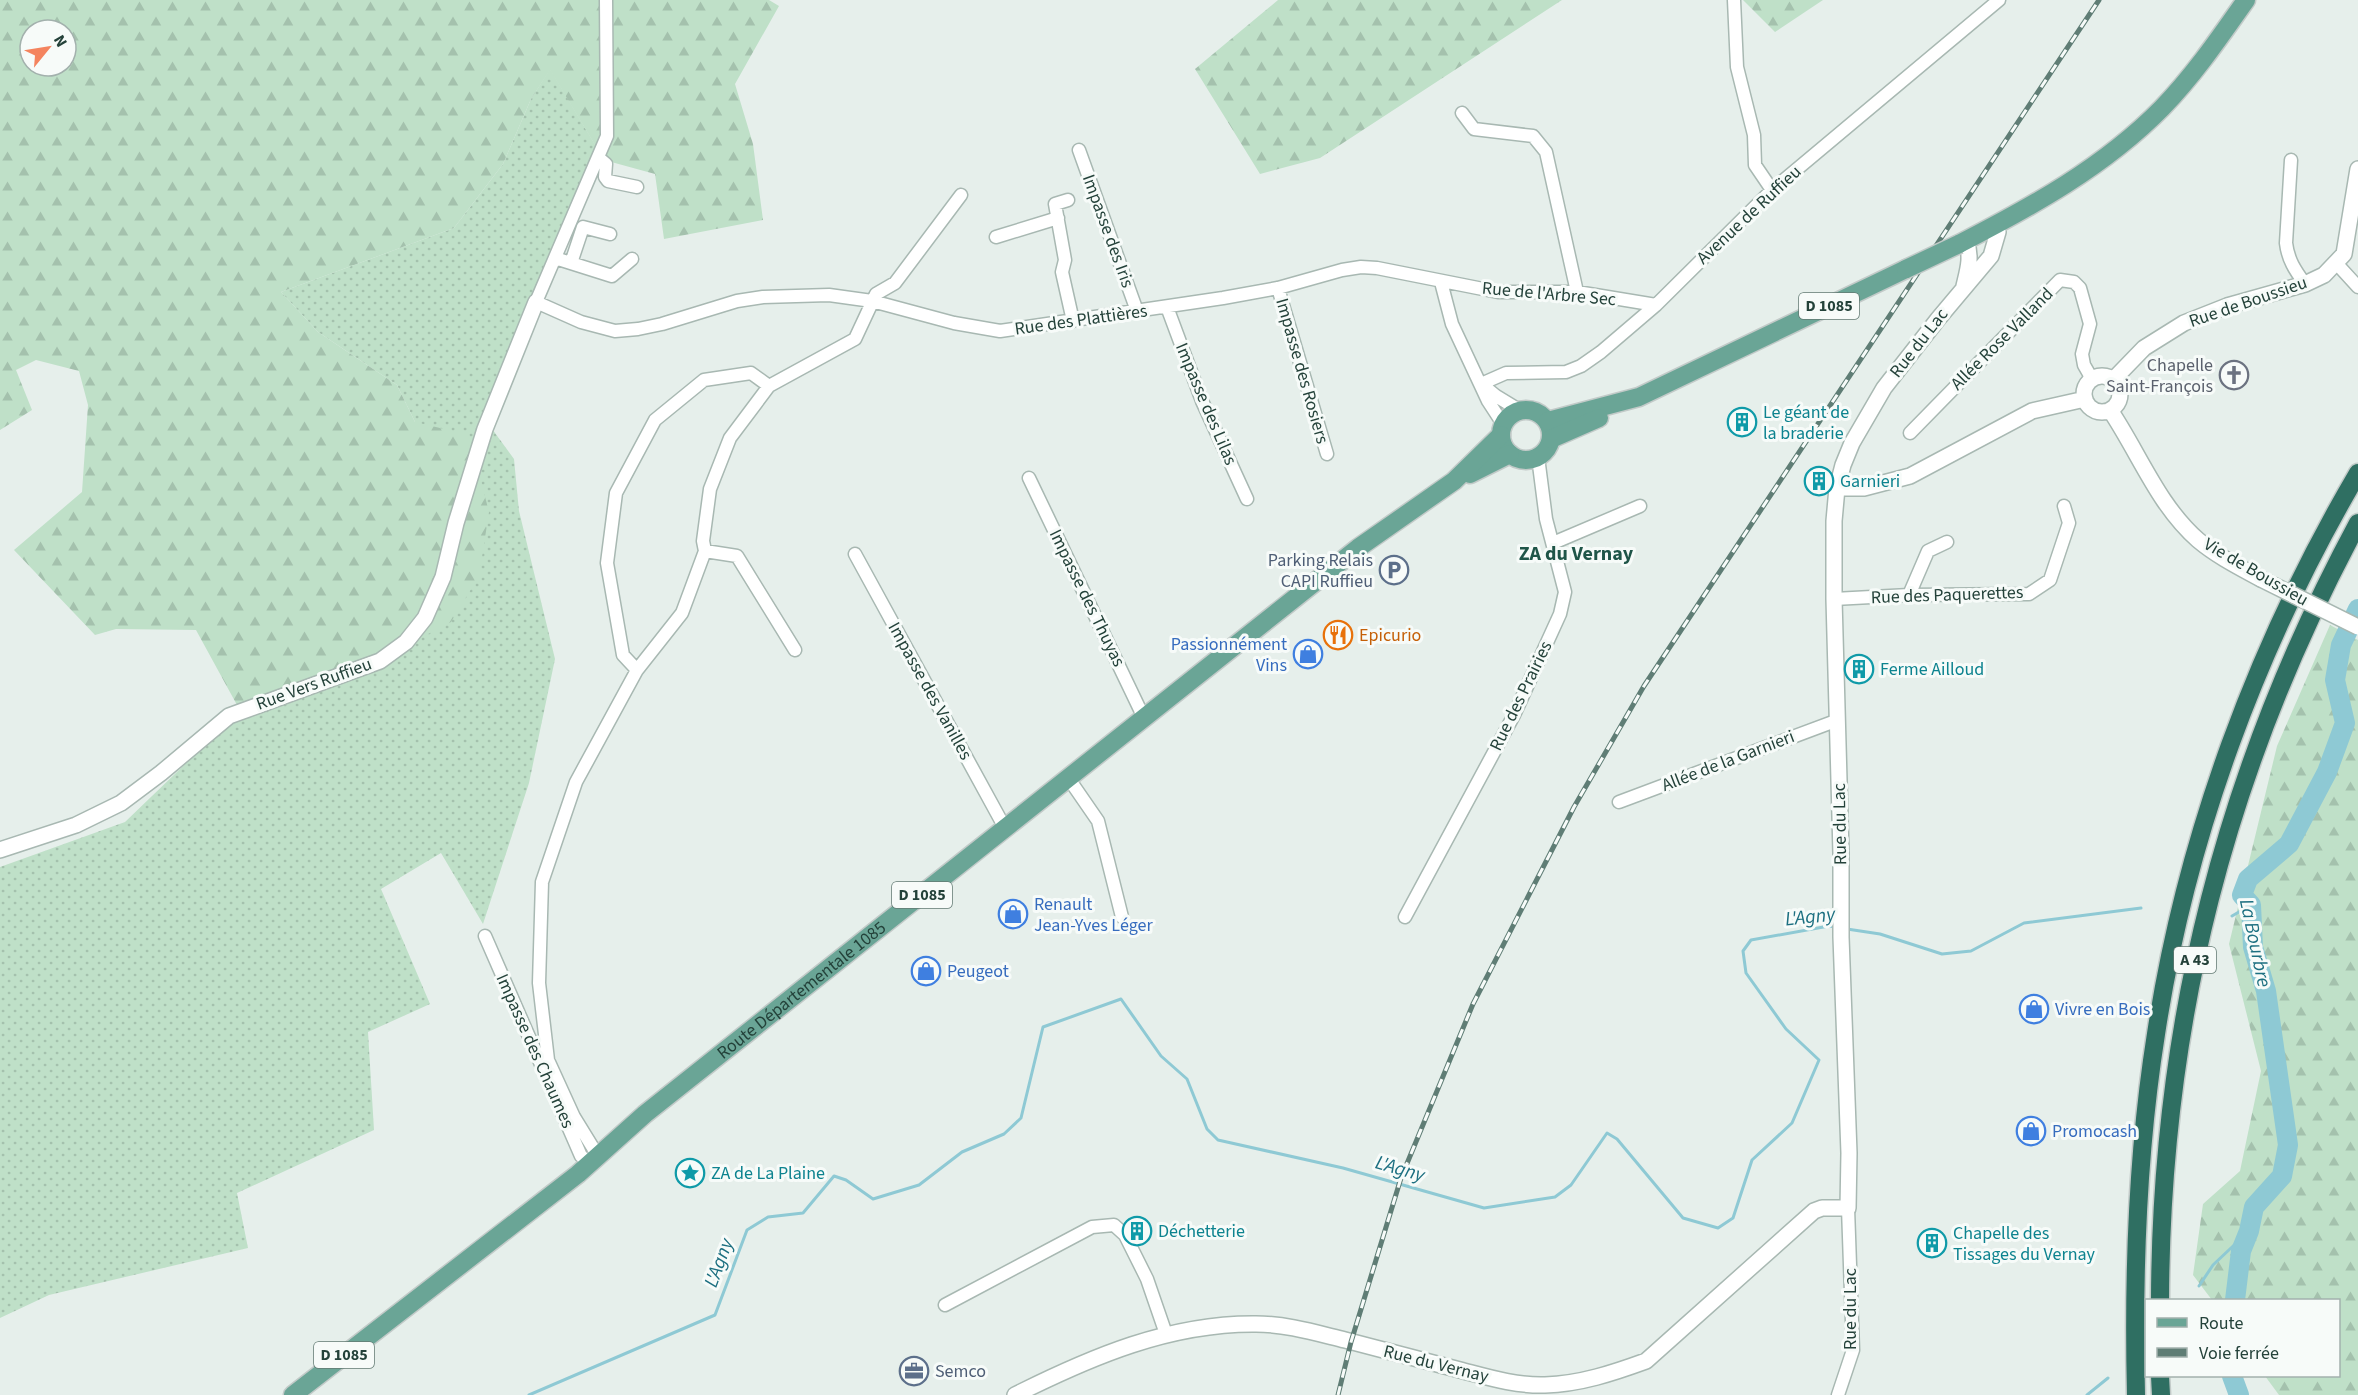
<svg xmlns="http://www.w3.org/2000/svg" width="2358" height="1395" font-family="'Source Sans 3',sans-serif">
	<defs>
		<pattern id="grass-dots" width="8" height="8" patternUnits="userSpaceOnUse" patternTransform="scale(1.5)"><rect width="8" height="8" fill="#bfe0c8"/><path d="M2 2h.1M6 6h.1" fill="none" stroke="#a4c1ad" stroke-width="1.8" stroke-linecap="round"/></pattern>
		<pattern id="forest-firs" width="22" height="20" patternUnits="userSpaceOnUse" patternTransform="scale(1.5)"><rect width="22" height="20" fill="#bfe0c8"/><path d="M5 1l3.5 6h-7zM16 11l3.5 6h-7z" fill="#a4c1ad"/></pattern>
	</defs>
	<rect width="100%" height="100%" fill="#e6efeb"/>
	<path fill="url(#grass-dots)" d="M550,69l50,84 -113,269 27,37 5,52 36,148 -26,124 -46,141 -42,-71 -60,36 49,115 -62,28 6,98 -137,63 11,55 -199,47 -49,23v-451l125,-45 106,-102 184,-298 -18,-37 -79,-53 -37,-40 173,-64 49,-64 28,-65z"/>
	<path fill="url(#forest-firs)" fill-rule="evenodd" d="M0,0h769l10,6 -44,78 18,60 10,76 -99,19 -9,-65 -51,-14 -54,-90 -19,29 -28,65 -49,64 -173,64 37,40 79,53 18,37 54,13 20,77 -10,64 -28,46 -59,31 -155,52 -41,-75 -80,-1 -21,6 -81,-85 68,-58 6,-87 -9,-34 -43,-11 -20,10 16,40 -32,20zM30,30h36v36h-36z
		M1278,0h284l-242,158 -60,16 -65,-105z
		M1743,0h80l-48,32z
		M2330,625l28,15v755h-79l-14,-19h73v-76h-126l-19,-25 10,-71 37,-33 21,-100 -32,-127 48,-198z"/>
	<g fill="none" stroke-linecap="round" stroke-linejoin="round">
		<path stroke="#8ec9d4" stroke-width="3" d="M2232,916l19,-11
			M1847,929l33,5 62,20 29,-3 53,-28 117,-15
			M2199,1286l14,-21 36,-34
			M529,1395l186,-80 32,-85 21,-13 35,-4 31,-37 12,4 27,19 46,-14 43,-33 42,-18 17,-16 22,-91 78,-28 40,57 26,23 20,50 11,11 125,28 141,40 71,-11 16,-12 36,-52 10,6 66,79 35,10 15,-10 19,-58 40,-37 27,-63 -33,-31 -40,-56 -3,-22 8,-11 78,-14 6,1
			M2087,1395l21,-17"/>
		<path stroke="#8ec9d4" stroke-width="20" d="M2235,1300l6,-49 8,-20 5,-24 28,-31 6,-31 -22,-154 -13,-44 -2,-42 -9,-10 6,-16 41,-35 38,-72 18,-49 -10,-43 6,-35 17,-36
			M2232,1376l7,19"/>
		<g stroke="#a8b8b2" stroke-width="15">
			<path id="minor" d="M606,0l1,136 -71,166 45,20 34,9 23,-2 24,-5 75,-23 26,-4 66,-2 43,6 82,22 46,8 223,-33 55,-10 64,-18 19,-3 16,1 121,24h79l79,13
				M1734,0l3,67 17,68 1,30 17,25
				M1462,113l12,16 59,7 13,16 31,140
				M1079,150l58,161
				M599,158l7,6 -1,13 3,4 29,6
				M2291,160l-5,83c2,17 9,27 19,41
				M1068,200l-13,4 10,56 -3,12 11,49
				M996,237l62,-19
				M555,258l57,18 20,-17
				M571,263l12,-36 27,7
				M2337,264l21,23
				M1441,282l11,42 36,77 15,23
				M1278,288l49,166
				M1167,307l35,94 45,98
				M1481,384l25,-11 60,-1 15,-6 20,-14 55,-47 116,-115 227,-190
				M1485,387l11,9 23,14
				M1910,433l150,-153 14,2 6,6 10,36 -8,30 2,11 8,14
				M1029,478l115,240
				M1553,543l87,-37
				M705,551l32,5 58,94
				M855,554l150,274
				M1909,595l19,-44 19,-9
				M1834,599l75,-4 120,-1 21,-14 19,-57 -5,-17
				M637,670l-14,-15 -16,-92 9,-70 39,-73 49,-40 47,-7 18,13
				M1069,779l29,42 24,96
				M1619,802l219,-82
				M1405,917l109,-202 46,-101 5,-22 -19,-73 -8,-62
				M485,936l96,220 9,7
				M598,1156l-24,-39 -26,-57 -9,-77 3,-101 34,-100 61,-112 45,-57 23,-62 -2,-10 7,-52 20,-51 39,-52 86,-47 21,-45 19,-11 66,-88
				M945,1305l147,-78 22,-2 11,10 22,44 19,55
				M1838,1395l15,-45 -5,-142"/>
		</g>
		<g stroke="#a8b8b2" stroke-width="18">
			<path id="tertiary" d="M1964,286c4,-17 8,-29 2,-45
				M2084 394a18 18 0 1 1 36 0a18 18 0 1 1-36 0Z
				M2113,380l31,-32 40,-25 43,-17 78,-22 19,-9 20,-21 14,-85
				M2110,410c29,43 48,95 88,130 19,16 41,27 63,39
				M1837,488h27l46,-12 122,-65 53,-12
				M0,850l76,-25 45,-22 40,-30 68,-57 151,-55 26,-19 19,-24 18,-41 13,-54 29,-94 51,-127
				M1015,1395c76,-38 155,-72 241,-71 30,0 60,9 89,16 39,10 77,20 115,30 27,7 56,16 85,15 35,-1 68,-12 101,-24l168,-150 8,-3h26l1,-55 -8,-216v-84l-7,-254v-78l3,-33 6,-23 9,-22 32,-55 54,-69 53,-63 7,-24 -2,-7"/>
		</g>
		<g stroke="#c2cac8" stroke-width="21">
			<g id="primary">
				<path d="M1959,244c72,-37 145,-77 203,-136 32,-33 58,-71 84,-108"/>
				<circle cx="1526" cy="435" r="25"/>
				<path d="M1548,421l91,-24 267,-128"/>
				<path d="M1551,439l48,-21"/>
				<path d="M1470,474l40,-20"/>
				<path id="s1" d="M293,1395l285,-221 67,-60 713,-566 96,-67 47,-46"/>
			</g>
		</g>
		<g stroke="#c2cac8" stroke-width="21">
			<path id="motorway" d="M2160,1300c1,-278 66,-532 198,-777
				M2160,1376l1,19
				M2136,1395c-3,-121 1,-242 20,-361 30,-197 101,-389 202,-561"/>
		</g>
		<use href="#minor" stroke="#fff" stroke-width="12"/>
		<use href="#tertiary" stroke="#fff" stroke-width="15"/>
		<use href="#primary" stroke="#6aa596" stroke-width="18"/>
		<use href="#motorway" stroke="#2f6f62" stroke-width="18"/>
		<g stroke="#5f7d75" stroke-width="5">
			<path id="rail" d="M1338,1395l13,-53 50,-164 72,-174 101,-197 70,-121 455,-686"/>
		</g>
		<use href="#rail" stroke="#f7fbf9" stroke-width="3" stroke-dasharray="9" stroke-linecap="butt"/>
		<g stroke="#a8b8b2" stroke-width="18" stroke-linecap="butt">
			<path id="tertiary-bridge" d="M2261,579l97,48"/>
		</g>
		<g stroke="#c2cac8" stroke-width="21" stroke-linecap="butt">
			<path id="primary-bridge" d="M1906,269l53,-25"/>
		</g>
		<use href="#tertiary-bridge" stroke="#fff" stroke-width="15"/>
		<use href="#primary-bridge" stroke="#6aa596" stroke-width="18"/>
	</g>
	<defs>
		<g id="church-ring" transform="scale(1.5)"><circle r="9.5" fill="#f7fbf9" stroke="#6b7280" stroke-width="1.5"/><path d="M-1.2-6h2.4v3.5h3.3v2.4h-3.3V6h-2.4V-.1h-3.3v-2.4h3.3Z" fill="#6b7280"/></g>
		<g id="building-ring" transform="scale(1.5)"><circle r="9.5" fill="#f7fbf9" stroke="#0f9aa8" stroke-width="1.5"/><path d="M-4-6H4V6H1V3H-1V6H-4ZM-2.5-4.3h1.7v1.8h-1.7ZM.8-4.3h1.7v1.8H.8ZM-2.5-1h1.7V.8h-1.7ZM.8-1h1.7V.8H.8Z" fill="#0f9aa8"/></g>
		<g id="parking-ring" transform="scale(1.5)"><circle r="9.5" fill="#f7fbf9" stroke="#5c6f8a" stroke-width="1.5"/><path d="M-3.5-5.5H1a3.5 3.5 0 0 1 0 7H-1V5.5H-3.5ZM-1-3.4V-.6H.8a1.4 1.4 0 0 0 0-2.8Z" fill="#5c6f8a"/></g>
		<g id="restaurant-ring" transform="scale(1.5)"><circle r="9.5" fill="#f7fbf9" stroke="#e8710a" stroke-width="1.5"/><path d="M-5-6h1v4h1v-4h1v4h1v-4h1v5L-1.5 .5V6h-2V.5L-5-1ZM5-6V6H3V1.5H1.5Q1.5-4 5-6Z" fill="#e8710a"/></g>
		<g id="shop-ring" transform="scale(1.5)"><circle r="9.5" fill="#f7fbf9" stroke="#3f7fe0" stroke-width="1.5"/><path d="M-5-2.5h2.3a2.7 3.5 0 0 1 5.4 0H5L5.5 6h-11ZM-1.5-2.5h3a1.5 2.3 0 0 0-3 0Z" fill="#3f7fe0"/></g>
		<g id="sight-ring" transform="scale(1.5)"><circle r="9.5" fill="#f7fbf9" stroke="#0f9aa8" stroke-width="1.5"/><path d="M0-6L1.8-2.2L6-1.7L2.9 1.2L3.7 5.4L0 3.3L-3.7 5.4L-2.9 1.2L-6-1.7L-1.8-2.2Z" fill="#0f9aa8"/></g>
		<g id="office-ring" transform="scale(1.5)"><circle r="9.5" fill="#f7fbf9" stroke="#5c6f8a" stroke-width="1.5"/><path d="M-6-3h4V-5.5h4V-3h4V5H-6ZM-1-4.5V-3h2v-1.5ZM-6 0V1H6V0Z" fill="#5c6f8a"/></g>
	</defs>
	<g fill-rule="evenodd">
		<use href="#church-ring" x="2234" y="375"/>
		<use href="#building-ring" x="1742" y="422"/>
		<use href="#building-ring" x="1819" y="481"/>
		<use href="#parking-ring" x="1394" y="570"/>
		<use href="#restaurant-ring" x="1338" y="635"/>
		<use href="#shop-ring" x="1308" y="654"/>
		<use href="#building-ring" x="1859" y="669"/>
		<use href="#shop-ring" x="1013" y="914"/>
		<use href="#shop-ring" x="926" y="971"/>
		<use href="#shop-ring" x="2034" y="1009"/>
		<use href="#shop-ring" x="2031" y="1131"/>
		<use href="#sight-ring" x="690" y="1173"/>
		<use href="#building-ring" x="1137" y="1231"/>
		<use href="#building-ring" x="1932" y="1243"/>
		<use href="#office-ring" x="914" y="1371"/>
	</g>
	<g text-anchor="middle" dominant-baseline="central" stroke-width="6" stroke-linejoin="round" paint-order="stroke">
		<g fill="#f7fbf9" stroke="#637a73" stroke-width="1.5">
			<rect x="1799" y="293" width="60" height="26" rx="4.5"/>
			<rect x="892" y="882" width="60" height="26" rx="4.5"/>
			<rect x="2174" y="947" width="42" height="26" rx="4.5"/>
			<rect x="314" y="1342" width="60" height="26" rx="4.5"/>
		</g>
		<g font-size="16" font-weight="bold" fill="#24423a">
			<text x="1829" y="306">D 1085</text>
			<text x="922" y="895">D 1085</text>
			<text x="2195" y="960">A 43</text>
			<text x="344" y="1355">D 1085</text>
		</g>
		<g font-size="18" fill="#24423a" stroke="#f7fbf9">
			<text transform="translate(1749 215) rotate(-43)">Avenue de Ruffieu</text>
			<text transform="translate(1108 231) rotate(70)">Impasse des Iris</text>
			<text transform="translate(1549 294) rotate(5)">Rue de l'Arbre Sec</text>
			<text transform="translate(2248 302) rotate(-19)">Rue de Boussieu</text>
			<text transform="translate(1081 320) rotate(-8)">Rue des Plattières</text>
			<text transform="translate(2002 339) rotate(-45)">Allée Rose Valland</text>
			<text transform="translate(1919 343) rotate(-52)">Rue du Lac</text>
			<text transform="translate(1302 371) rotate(74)">Impasse des Rosiers</text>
			<text transform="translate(1206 404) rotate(67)">Impasse des Lilas</text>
			<text transform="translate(2256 572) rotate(30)">Vie de Boussieu</text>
			<text transform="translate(1947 595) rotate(-2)">Rue des Paquerettes</text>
			<text transform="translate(1087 598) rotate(64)">Impasse des Thuyas</text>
			<text transform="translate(314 684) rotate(-20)">Rue Vers Ruffieu</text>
			<text transform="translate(930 691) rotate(61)">Impasse des Vanilles</text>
			<text transform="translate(1521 696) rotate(-64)">Rue des Prairies</text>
			<text transform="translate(1728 761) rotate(-21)">Allée de la Garnieri</text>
			<text transform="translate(1840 824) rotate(-91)">Rue du Lac</text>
			<text stroke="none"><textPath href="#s1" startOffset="650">Route Départementale 1085</textPath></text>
			<text transform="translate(535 1051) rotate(66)">Impasse des Chaumes</text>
			<text transform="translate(1850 1309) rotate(-90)">Rue du Lac</text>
			<text transform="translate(1436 1364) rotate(14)">Rue du Vernay</text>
		</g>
		<g font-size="18" fill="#5b616d" stroke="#f7fbf9" text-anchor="end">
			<text x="2213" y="365">Chapelle<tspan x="2213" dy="21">Saint-François</tspan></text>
		</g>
		<g font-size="18" fill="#0d838f" stroke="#f7fbf9" text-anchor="start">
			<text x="1763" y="412">Le géant de<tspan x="1763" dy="21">la braderie</tspan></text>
			<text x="1840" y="481">Garnieri</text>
			<text x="1880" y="669">Ferme Ailloud</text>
			<text x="711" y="1173">ZA de La Plaine</text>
			<text x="1158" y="1231">Déchetterie</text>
			<text x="1953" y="1233">Chapelle des<tspan x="1953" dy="21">Tissages du Vernay</tspan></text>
		</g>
		<g font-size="18" fill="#4e5e75" stroke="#f7fbf9" text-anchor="end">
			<text x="1373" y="560">Parking Relais<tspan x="1373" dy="21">CAPI Ruffieu</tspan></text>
			<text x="935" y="1371" text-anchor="start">Semco</text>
		</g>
		<g font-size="18" fill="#c56008" stroke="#f7fbf9" text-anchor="start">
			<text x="1359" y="635">Epicurio</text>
		</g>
		<g font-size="18" fill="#366cbe" stroke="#f7fbf9" text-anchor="start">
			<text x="1287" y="644" text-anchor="end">Passionnément<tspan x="1287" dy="21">Vins</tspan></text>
			<text x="1034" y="904">Renault<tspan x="1034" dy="21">Jean-Yves Léger</tspan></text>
			<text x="947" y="971">Peugeot</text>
			<text x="2055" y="1009">Vivre en Bois</text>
			<text x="2052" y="1131">Promocash</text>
		</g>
		<g font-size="20" font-weight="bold" fill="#1f5548" stroke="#f7fbf9">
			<text x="1576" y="554">ZA du Vernay</text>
		</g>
		<g font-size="20" font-style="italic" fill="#1c6f80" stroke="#f7fbf9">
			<text transform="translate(1810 917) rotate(-6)">L'Agny</text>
			<text transform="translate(2255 943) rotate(78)">La Bourbre</text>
			<text transform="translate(1400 1169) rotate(16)">L'Agny</text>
			<text transform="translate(719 1263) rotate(-70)">L'Agny</text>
		</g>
	</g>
	<rect x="2145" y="1299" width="195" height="78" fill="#f7fbf9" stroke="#a3b1ad" stroke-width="1.5"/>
	<rect x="2157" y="1318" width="30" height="9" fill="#6aa596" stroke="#a3b1ad" stroke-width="1.5"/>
	<text x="2199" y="1329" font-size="18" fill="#24423a">Route</text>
	<rect x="2157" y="1348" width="30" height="9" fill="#5f7d75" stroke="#a3b1ad" stroke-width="1.5"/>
	<text x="2199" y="1359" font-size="18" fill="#24423a">Voie ferrée</text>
	<g transform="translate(48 48) rotate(60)"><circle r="28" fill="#f7fbf9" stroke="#a3b1ad" stroke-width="1.5"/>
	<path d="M0-4.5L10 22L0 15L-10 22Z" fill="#f4845f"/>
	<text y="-9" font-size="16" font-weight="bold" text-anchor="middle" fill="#24423a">N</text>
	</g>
</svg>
